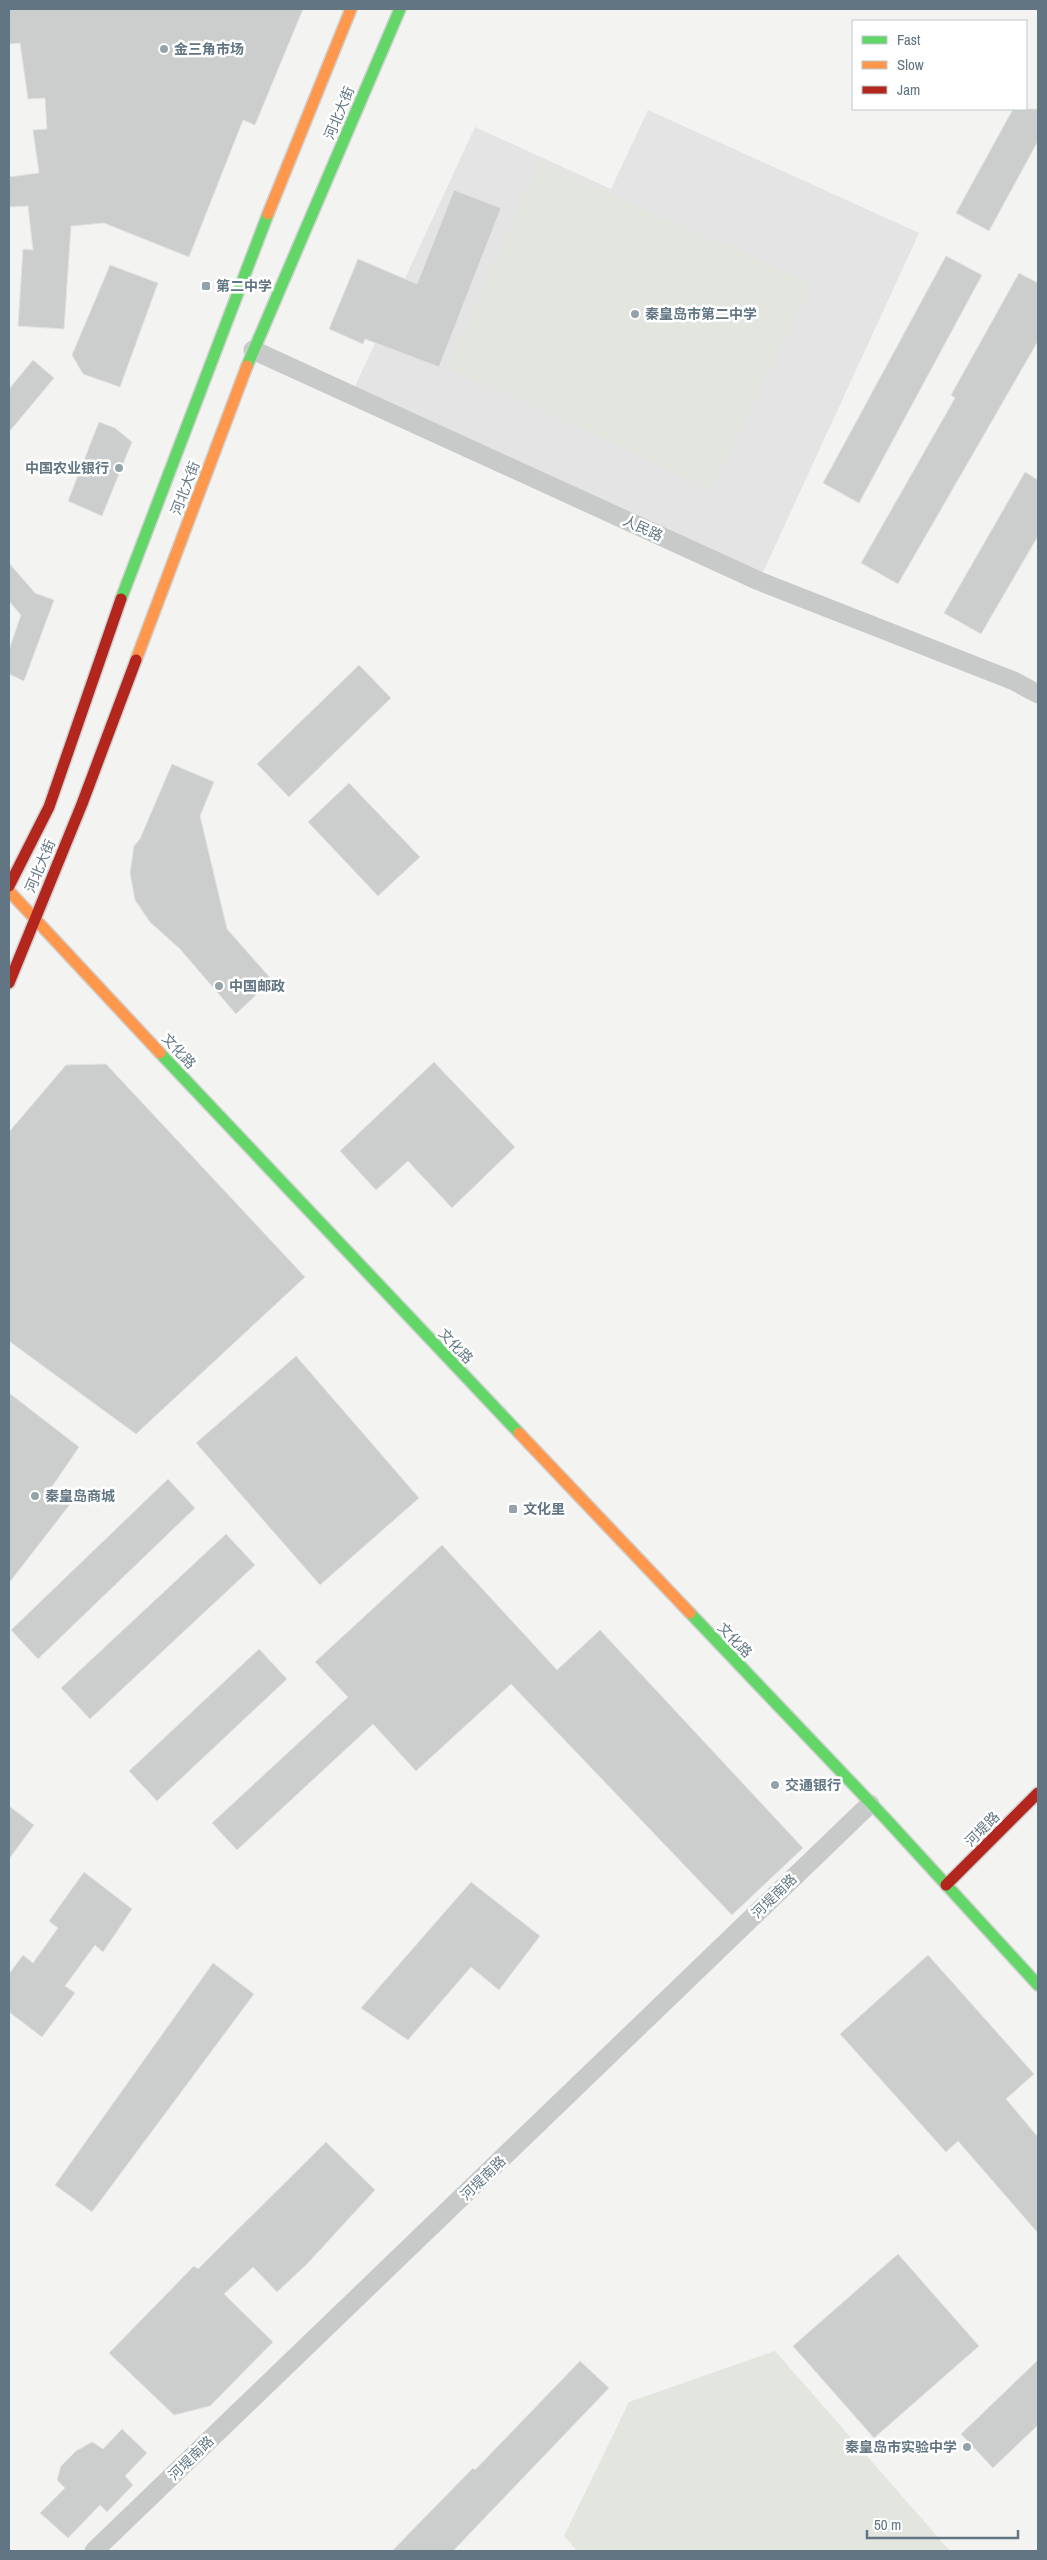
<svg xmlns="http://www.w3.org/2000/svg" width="1047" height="2560" font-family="'Archivo Narrow','Noto Sans SC',sans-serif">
	<rect width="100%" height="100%" fill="#f3f3f1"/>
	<path fill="#e3e4e3" d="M648,110l271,123 -160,348 -408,-186 124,-268 136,62z"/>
	<path fill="#e2e6df" d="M540,162l272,122 -100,205 -264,-122z
		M775,2351l175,200h-373l-13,-15 65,-134z"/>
	<path fill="#cccecd" stroke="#e2e2e1" d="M9,9h294l-48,116 -12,-5 -54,137 -85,-34 -33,3 -7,103 -46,-3 5,-77 10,1 -5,-44 -19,1v-30l30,-4 -6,-43 14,-1 -2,-31 -17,1 -8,-56 -11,1z
		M1013,109h25v32l-49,90 -33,-18z
		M454,190l47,18 -62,159 -74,-28 -2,5 -34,-15 29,-70 59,25z
		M946,256l36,19 -123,228 -36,-20z
		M110,265l48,18 -38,104 -37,-13 -11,-19z
		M1019,273l19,10v58l-140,243 -37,-21 94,-165 -4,-3z
		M33,360l21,18 -45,54v-43z
		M99,422l16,6 17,14 -30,74 -34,-15z
		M1025,472l13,8v56l-57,98 -37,-21z
		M9,563l26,30 19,7 -30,81 -15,-7v-24l12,-35 -12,-14z
		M359,665l32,33 -102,99 -32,-33z
		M172,764l42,18 -14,34 27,113 45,51 -36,34 -56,-65 -30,-27 -15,-22 -5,-27 4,-27 6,-7z
		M349,783l71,74 -42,39 -70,-74z
		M434,1062l81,85 -63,61 -44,-47 -32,29 -36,-39z
		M106,1064l199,213 -169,157 -127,-93v-209l57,-67z
		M296,1356l123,142 -99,87 -124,-142z
		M9,1393l70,54 -28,41 20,15 -62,80z
		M168,1479l27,29 -157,151 -27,-29z
		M226,1534l29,31 -165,154 -29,-31z
		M442,1545l115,125 43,-40 203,218 -71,67 -221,-231 -95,87 -43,-47 -136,126 -25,-27 136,-126 -33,-35z
		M259,1649l28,30 -130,122 -28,-30z
		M9,1806l25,19 -25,34z
		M84,1872l48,37 -29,43 -8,-7 -30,41 10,7 -33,44 -33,-25v-38l14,-19 10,8 25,-35 -9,-7z
		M471,1882l69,54 -41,54 -28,-23 -63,73 -47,-32z
		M928,1955l106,119 -28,25 32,38v96l-80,-92 -12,11 -106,-118z
		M213,1963l41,31 -162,218 -37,-27z
		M326,2142l49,48 -68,74 -30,28 -24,-25 -29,27 49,48 -63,64 -36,9 -65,-62 85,-87 4,3z
		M898,2254l81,92 -105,92 -81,-92z
		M1038,2360v65l-45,43 -32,-34z
		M580,2361l29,27 -156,163h-61l81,-83 2,2z
		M122,2429l25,24 -22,23 8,9 -26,27 -7,-7 -32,33 -28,-25 25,-25 -8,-8 4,-14 15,-15 16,-9 11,7z"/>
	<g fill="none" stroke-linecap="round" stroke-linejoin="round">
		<g stroke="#cfd1d1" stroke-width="14">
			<path id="fast" d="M247,366l153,-357
				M121,599l147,-385
				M160,1053l359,380
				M690,1613l196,206 152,166"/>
		</g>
		<g stroke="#cfd1d1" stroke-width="14">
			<path id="slow" d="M268,214l83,-205
				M136,660l111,-294
				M9,891l151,162
				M519,1433l171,180"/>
		</g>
		<g stroke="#cfd1d1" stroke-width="14">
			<path id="jam" d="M9,886l40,-79 72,-208
				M9,983l73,-179 54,-144
				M946,1885l92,-92"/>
		</g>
		<path stroke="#c8caca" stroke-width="19" d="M253,350l506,231 255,100 24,13
			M94,2551l776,-747"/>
		<use href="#fast" stroke="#63d668" stroke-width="11"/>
		<use href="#slow" stroke="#ff974d" stroke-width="11"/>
		<use href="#jam" stroke="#b3261e" stroke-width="11"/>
	</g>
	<g fill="#94a2a9" stroke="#fff" stroke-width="2">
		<circle cx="164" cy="49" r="5"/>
		<rect x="201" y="281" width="10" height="10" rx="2.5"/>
		<circle cx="635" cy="314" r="5"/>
		<circle cx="119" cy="468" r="5"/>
		<circle cx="219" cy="986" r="5"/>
		<circle cx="35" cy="1496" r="5"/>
		<rect x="508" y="1504" width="10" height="10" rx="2.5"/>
		<circle cx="775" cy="1785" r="5"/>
		<circle cx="967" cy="2447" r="5"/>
	</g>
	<g text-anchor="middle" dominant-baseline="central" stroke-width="5" stroke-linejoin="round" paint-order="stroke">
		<g font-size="14" font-weight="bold" fill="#617682" stroke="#fff" text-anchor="start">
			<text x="174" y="49">金三角市场</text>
			<text x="216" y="286">第二中学</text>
			<text x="645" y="314">秦皇岛市第二中学</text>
			<text x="109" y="468" text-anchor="end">中国农业银行</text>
			<text x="229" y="986">中国邮政</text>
			<text x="45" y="1496">秦皇岛商城</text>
			<text x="523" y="1509">文化里</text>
			<text x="785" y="1785">交通银行</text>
			<text x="957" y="2447" text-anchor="end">秦皇岛市实验中学</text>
		</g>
		<g font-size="14" fill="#617682" stroke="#fff">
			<text transform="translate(339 113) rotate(-67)">河北大街</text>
			<text transform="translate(185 488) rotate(-69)">河北大街</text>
			<text transform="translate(643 528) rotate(24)">人民路</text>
			<text transform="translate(40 866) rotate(-67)">河北大街</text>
			<text transform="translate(179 1051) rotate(47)">文化路</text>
			<text transform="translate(456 1346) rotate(46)">文化路</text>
			<text transform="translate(735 1640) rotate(46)">文化路</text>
			<text transform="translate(982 1829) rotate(-45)">河堤路</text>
			<text transform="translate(774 1896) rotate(-44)">河堤南路</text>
			<text transform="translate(483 2178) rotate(-44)">河堤南路</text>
			<text transform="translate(191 2458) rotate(-44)">河堤南路</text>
		</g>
	</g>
	<rect width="1047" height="2560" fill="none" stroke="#617682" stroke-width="20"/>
	<rect x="852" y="20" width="175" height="90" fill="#ffffff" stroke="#c0c8cd"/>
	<rect x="862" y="36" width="25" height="8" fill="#63d668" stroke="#c0c8cd"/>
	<text x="897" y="45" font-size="15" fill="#617682">Fast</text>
	<rect x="862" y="61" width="25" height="8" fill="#ff974d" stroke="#c0c8cd"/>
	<text x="897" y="70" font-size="15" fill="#617682">Slow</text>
	<rect x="862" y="86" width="25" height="8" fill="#b3261e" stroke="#c0c8cd"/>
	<text x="897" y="95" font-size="15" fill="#617682">Jam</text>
	<path d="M867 2530v8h151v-8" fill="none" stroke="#617682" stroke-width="2.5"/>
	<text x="874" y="2530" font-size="15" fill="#617682" stroke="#ffffff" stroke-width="4" paint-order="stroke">50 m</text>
</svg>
